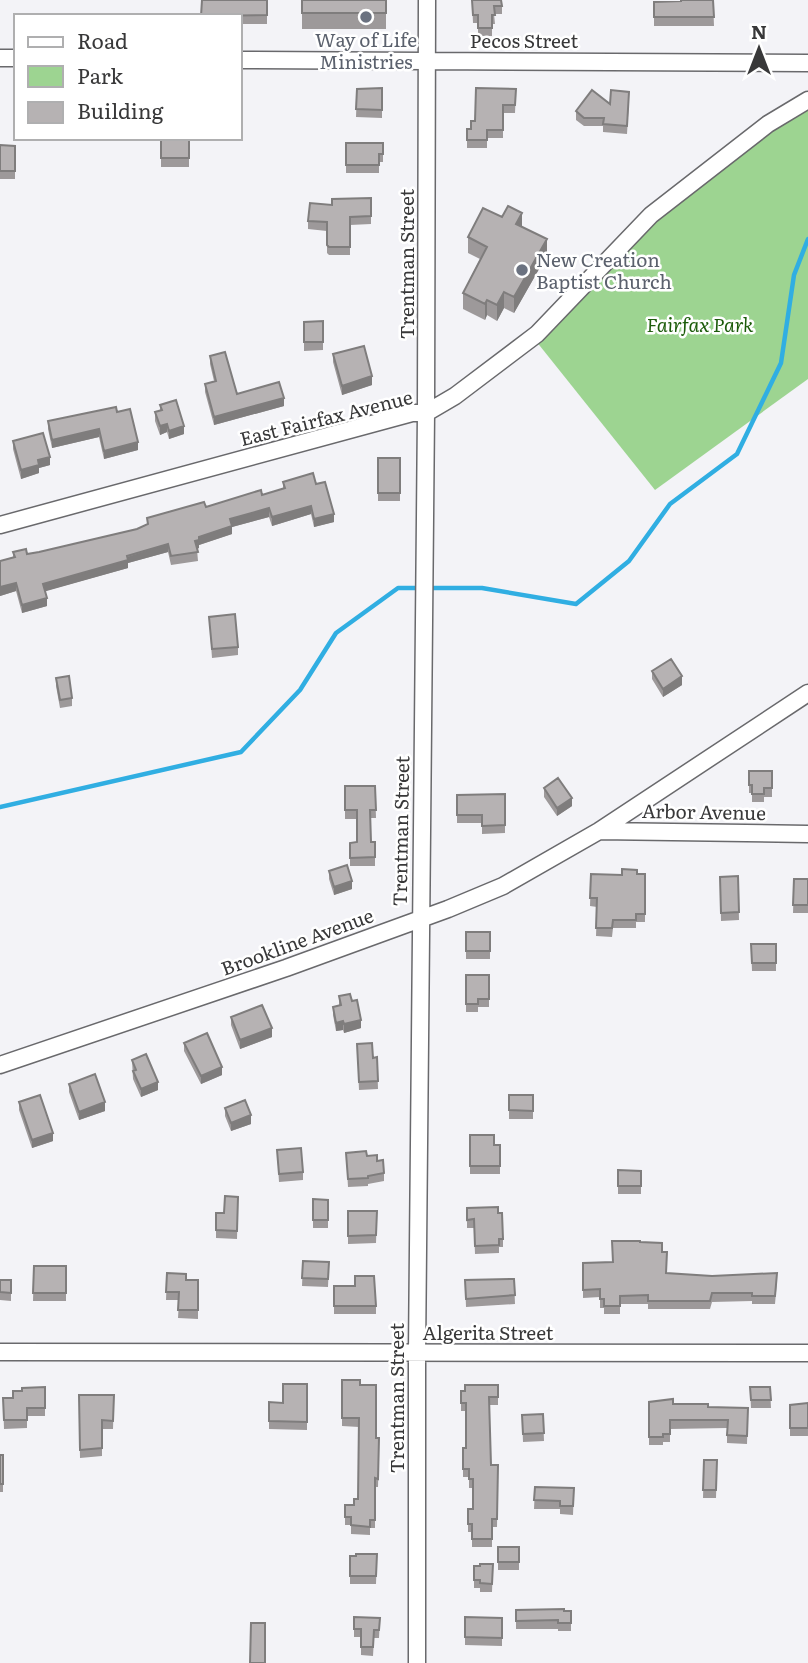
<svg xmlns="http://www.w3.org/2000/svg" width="808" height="1663" font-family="Literata,serif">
	<rect width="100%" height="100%" fill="#f3f3f7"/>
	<path fill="#9dd491" d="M808,109v270l-153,111 -119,-149 142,-146 90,-64z"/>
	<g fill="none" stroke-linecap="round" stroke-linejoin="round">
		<path stroke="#30aee2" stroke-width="4.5" d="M0,807l241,-55 59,-62 36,-57 62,-45h84l94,16 53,-43 41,-57 67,-50 44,-91 13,-88 14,-36"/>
		<g stroke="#69696c" stroke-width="19">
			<path id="street" d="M0,58h16
				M240,60l568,3
				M0,525l412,-112h14l29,-17 82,-62 114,-119 117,-91 40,-24
				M599,831l209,3
				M0,1065l286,-97 162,-59 55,-23 96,-55 209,-138
				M0,1352l808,1
				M417,1663v-310l9,-940 1,-413"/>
		</g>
		<use href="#street" stroke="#fff" stroke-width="16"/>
	</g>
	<path fill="#9d999a" d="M267,0v24h-27v-8z
		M302,0h84v29h-84z
		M472,0l30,6v8h-8l1,10h-3v12h-14v-13h-5z
		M713,0l1,26h-60v-24z
		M382,88v30l-26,-1 1,-28z
		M516,89l-1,24h-12v25h-16v10h-20v-19h4l4,-8z
		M629,100l-2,34 -24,-2v-6h-19l-8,-6v-9z
		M161,138h28v29h-28z
		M346,143h37v19h-4v11h-33z
		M0,145l15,1v33h-15z
		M371,198v26l-21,1v30h-21l-2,-2v-22l-19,-2v-8l24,-16z
		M522,227l25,28 -33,58 -10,-5 -7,13 -10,-6 -2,5 -22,-11v-16l17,-34 -12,-6v-16z
		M323,321v29l-19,1v-29z
		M333,354l39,31 -30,10 -9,-33z
		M210,356l27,38 47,12 -70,19 -9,-33v-8l9,-3 -4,-17z
		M160,405l24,29 -15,5 -2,-7 -7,3 -5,-14v-9l5,-1z
		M117,412l21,38 -34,9 -5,-22 -47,11 -4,-19v-8z
		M13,441l37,24 -11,3v5l-18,6 -8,-30z
		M378,458h22v43h-22z
		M283,482l33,2 18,38 -20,5 -3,-13 -39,12 -3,-9 -37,10v7l-33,11v3l-2,1 1,12 -27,4 -3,-13 -40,11v5l-83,23 2,15 -25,7 -6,-22 -16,5v-35l13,-4v-5l14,2 12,-2 98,-23 10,-4v-7l59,-11 56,-12 21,-6z
		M209,617l29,30v8l-26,3z
		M652,671l30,14 -19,12 -11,-18z
		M56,678l16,20v8l-12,2 -4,-22z
		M749,771h23v26h-8v5h-12v-9h-3z
		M345,786h30l1,32h-6l1,24h4v24h-25v-23l7,-1v-23h-12z
		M544,788l28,18 -15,10 -13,-19z
		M505,794v39l-23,1v-11h-25v-28z
		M329,871l23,18 -18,6 -5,-16z
		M591,874h54v48h-9v6h-23l-1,9 -16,-1 1,-29 -7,-1z
		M738,876l1,44 -18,1 -1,-44z
		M794,879h14v34h-15z
		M466,932h24v27h-24z
		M751,944h25v27h-24z
		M466,975h23v32h-11v5h-12z
		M339,996l22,32 -17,5 -1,-3 -7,1 -3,-16v-8l6,-2z
		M231,1017l41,20 -32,12 -9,-24z
		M184,1043l38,32 -21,9 -17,-33z
		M357,1044l16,14 4,-1 1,32 -19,1z
		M132,1060l26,30 -17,7 -8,-18z
		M69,1084l36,27 -26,9 -10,-28z
		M509,1095h24v24h-24z
		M19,1102l34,39 -21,7 -13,-38z
		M225,1108l26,16 -20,7 -6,-15z
		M470,1135l24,10h6v29h-30z
		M277,1150l26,22v8l-24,2z
		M346,1153l21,3 10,5 7,12v8l-16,3v2l-20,1z
		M618,1170l23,1v23h-23z
		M238,1197l-1,42 -21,-1v-25h8z
		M313,1199l15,1v28h-15z
		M467,1208l31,5 5,26v8h-4v6l-24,1 -1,-26h-7z
		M348,1211h29l-1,32 -28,1z
		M640,1242l22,10 5,21 110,8 -2,23h-23v-3l-40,1 -2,7h-62v-5h-28v10h-16v-6h-4v-11l-17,1v-35l29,-1z
		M303,1261l26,1 -1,25 -26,-1z
		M34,1266h32v35h-33z
		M167,1273l19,7h12v39l-20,-1 1,-18h-13z
		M514,1279l1,25 -49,3 -1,-27z
		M0,1280h11v21l-11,-1z
		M334,1286l42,20v8h-42z
		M342,1380l18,5 19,61 -1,41h-3v41h-5v7l-19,-1v-9h-6v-20h9l4,-6 1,-72 -17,-1z
		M307,1384v46l-38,-1v-27l14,1z
		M498,1385v20h-9l2,60h7l-1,62h-5v20h-20v-15h-4v-23h5v-21h-4v-11h-6v-29h3v-37h-5v-20z
		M45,1387v29h-18v12l-23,1 -1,-31h10z
		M750,1387h20l1,21h-20z
		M79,1395h35l-1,34h-11v27l-22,2z
		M649,1402l59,5 40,1 -1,36 -20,-1v-15l-57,1v13h-7v3h-14z
		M808,1403v33h-18v-31z
		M543,1414l1,27 -21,1 -1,-27z
		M0,1455h3v37h-3z
		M704,1460h13l-1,38h-13z
		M535,1487l39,1 -1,27 -13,-1v-5h-26z
		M498,1547h21v23h-21z
		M377,1554l-1,30h-26v-28z
		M493,1564l-1,28h-12v-4h-6v-22z
		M516,1610l55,1v20h-13v-2h-42z
		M354,1617l26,1 -1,20h-5l-1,18 -12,-1v-18h-7z
		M465,1617l37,1v28l-37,-1z"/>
	<path fill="#7f7d7d" d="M522,213v16l-6,-5z
		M547,239v16l-33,58v-16z
		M504,292v16l-7,13v-16z
		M487,300v15l-2,5v-16z
		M372,376v9l-30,10v-9z
		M284,398v8l-70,19v-8z
		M167,424v8l-7,3v-9z
		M184,426v8l-15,5v-8z
		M99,429v8l-47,11v-8z
		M138,442v8l-34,9v-8z
		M50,457v8l-11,3v5l-18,6v-9l17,-10z
		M311,506v8l-39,12v-9z
		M269,508v9l-37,10v7l-33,11v3l-4,1v-8l4,-4 31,-18z
		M334,514v8l-20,5v-8z
		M168,544v8l-40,11v5l-85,24v-8z
		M16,583v8l-16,5v-9z
		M47,598v8l-25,7v-8z
		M682,676v9l-19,12v-8z
		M572,798v8l-15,10v-8z
		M352,881v8l-18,6v-8z
		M361,1020v8l-17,5v-9z
		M343,1021v9l-7,1v-8z
		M272,1028v9l-32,12v-9z
		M222,1067v8l-21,9v-8z
		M158,1082v8l-17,7v-8z
		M105,1102v9l-26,9v-8z
		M251,1115v9l-20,7v-8z
		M53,1133v8l-21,7v-8z"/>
	<path fill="#b6b2b3" stroke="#7f7d7d" stroke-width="2" d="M202,0h65v15l-66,1z
		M302,0h84v13h-84z
		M472,0h29l1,6h-8l1,9h-3v13h-14v-13h-5z
		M681,0h32l1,17h-60v-15l27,-1z
		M382,88v22l-26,-1 1,-20z
		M476,88l40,1 -1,16h-12v25h-16v10h-20v-11h4v-8h4z
		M592,90l18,14 1,-14 18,2 -2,34 -24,-2 1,-6h-20l-8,-7z
		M161,138h28v20h-28z
		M346,143h37v11h-4v11h-33z
		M0,145l15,1v25h-15z
		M371,198v18l-21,1v30h-21l-2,-2v-23l-19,-1 2,-18 22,2v-6z
		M508,206l14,7 -6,11 31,15 -33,58 -10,-5 -7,13 -10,-5 -2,4 -22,-11 24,-46 -19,-10 15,-29 19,9z
		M323,321v21h-19v-20z
		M364,346l8,30 -30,10 -9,-32z
		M225,352l12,42 42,-12 5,16 -70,19 -9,-33 11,-3 -6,-25z
		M176,400l8,26 -15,5 -2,-7 -7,2 -5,-14 7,-2 -2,-5z
		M116,407l1,5 13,-3 8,33 -34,9 -5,-22 -47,11 -4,-19z
		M43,433l7,24 -12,3 1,5 -18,5 -8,-29z
		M378,458h22v35h-22z
		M313,473l3,11 9,-2 9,32 -20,5 -3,-13 -39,11 -3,-9 -39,11 2,7 -33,11v3l-4,1 3,11 -27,4 -3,-12 -41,12 1,4 -85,24 4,14 -25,7 -6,-22 -16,4v-26l15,-4 -2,-5 13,-3 1,5 12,-2 98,-23 11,-5 -1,-6 57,-16 2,5 55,-17 1,5 23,-7 -2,-6z
		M235,614l3,33 -26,2 -3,-32z
		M671,659l11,17 -19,13 -11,-18z
		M69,676l3,22 -12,2 -4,-22z
		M749,771h23v17h-8v6h-12v-9h-3z
		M558,778l14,20 -15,10 -13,-20z
		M345,786h30l1,24h-6l1,32h4v15l-25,1v-15l7,-1v-32h-12z
		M505,794v31l-23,1v-11h-25v-20z
		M347,865l5,16 -18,6 -5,-16z
		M622,869l15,1v4h8v40h-9v6h-23l-1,8h-16l1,-30h-7l1,-24 31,1z
		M738,876l1,36 -18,1 -1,-36z
		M794,879h14v26h-15z
		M466,932h24v19h-24z
		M751,944h25v19h-24z
		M466,975h23v24h-11v5h-12z
		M350,994l2,7 5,-1 4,20 -17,4 -1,-3 -7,2 -3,-16 8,-2 -2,-9z
		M262,1005l10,23 -32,12 -9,-23z
		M207,1033l15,34 -21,9 -17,-33z
		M372,1043l1,15 4,-1 1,24 -19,1 -2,-38z
		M146,1054l12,28 -17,7 -8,-18 3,-1 -4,-10z
		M95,1074l10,28 -26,10 -10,-28z
		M40,1095l13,38 -21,7 -13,-38z
		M509,1095h24v16l-24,-1z
		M245,1100l6,15 -20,8 -6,-15z
		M470,1135h24v10h6v21h-30z
		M301,1148l2,24 -24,2 -2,-24z
		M366,1151l1,5 10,-1v6l6,-1 1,13 -16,3v2l-20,1 -2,-26z
		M618,1170l23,1v15h-23z
		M225,1196l13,1 -1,34 -21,-1v-17h8z
		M313,1199l15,1v20h-15z
		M498,1207v6h4l1,26h-4v6l-24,1 -1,-27 -7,1v-12z
		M348,1211h29l-1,24 -28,1z
		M612,1241h28v1l22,1v9h5l-1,21 46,3 65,-3 -2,23h-23v-3h-40l-2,8h-62v-6l-28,1v10h-16v-7h-4v-10l-17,1v-27l30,-1z
		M303,1261l26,1 -1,17 -26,-1z
		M34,1266h32v27h-33z
		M167,1273l19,1v6h12v30h-20l1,-18h-13z
		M355,1276h19l2,30h-42v-20h21z
		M514,1279l1,16 -49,4 -1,-19z
		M0,1280h11v13l-11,-1z
		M342,1380h18v5h16v53h3l-1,41 -3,-1v42h-5v7l-19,-2v-8h-6v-12h9v-6h4l1,-81h-17z
		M283,1384h24v38l-38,-1v-19l14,1z
		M465,1385h33v12h-9l2,68h7l-1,54h-5v20h-20v-15h-4v-15h5v-30h-4v-10h-6v-21h3v-45h-5v-12h4z
		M45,1387v21h-18v12h-23l-1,-22h10v-7h9v-3z
		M750,1387h20l1,13h-20z
		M79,1395h35l-1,26 -11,-1v28l-22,2z
		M673,1399v5h35v3l40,1 -1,28 -20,-1 1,-15h-58v14h-7v3h-14v-35z
		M808,1403v25h-18v-23z
		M543,1414l1,19 -21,1 -1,-19z
		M0,1455h3v29h-3z
		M704,1460h13l-1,30h-13z
		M535,1487l39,1 -1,18h-13v-5l-26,-1z
		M498,1547h21v15h-21z
		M356,1554h21l-1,22h-26v-20h6z
		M480,1564h13l-1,20 -12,-1v-3h-6v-14h6z
		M564,1609v2h7v12h-13v-3l-42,1v-11z
		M354,1617l26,1 -1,12h-5l-1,17h-12v-18h-7z
		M465,1617l37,1v20l-37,-1z
		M251,1623h14v40h-15z"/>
	<g fill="#6b7280" stroke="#fff" stroke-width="2.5">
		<circle cx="366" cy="17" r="7"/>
		<circle cx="522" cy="270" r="7"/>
	</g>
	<g text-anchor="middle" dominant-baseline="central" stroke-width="5" stroke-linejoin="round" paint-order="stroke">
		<g font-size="19" fill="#5b616d" stroke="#fff">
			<text x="366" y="39">Way of Life<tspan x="366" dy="22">Ministries</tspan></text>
			<text x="536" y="259" text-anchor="start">New Creation<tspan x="536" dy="22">Baptist Church</tspan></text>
		</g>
		<g font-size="19" fill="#383839" stroke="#fff">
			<text x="524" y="40">Pecos Street</text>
			<text transform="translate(406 264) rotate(-90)">Trentman Street</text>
			<text transform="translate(326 417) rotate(-14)">East Fairfax Avenue</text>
			<text transform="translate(704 811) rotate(1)">Arbor Avenue</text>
			<text transform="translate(400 831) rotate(-89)">Trentman Street</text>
			<text transform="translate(297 941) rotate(-20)">Brookline Avenue</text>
			<text x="488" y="1332">Algerita Street</text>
			<text transform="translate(396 1398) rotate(-90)">Trentman Street</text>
		</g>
		<g font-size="19" font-style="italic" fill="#1c5c0a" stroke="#fff">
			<text x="700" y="324">Fairfax Park</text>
		</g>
	</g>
	<rect x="14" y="14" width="228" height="126" fill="#ffffff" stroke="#afafb0" stroke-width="2"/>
	<rect x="28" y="37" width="35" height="10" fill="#ffffff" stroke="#afafb0" stroke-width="2"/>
	<text x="77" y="49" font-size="21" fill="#383839">Road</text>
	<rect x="28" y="66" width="35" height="21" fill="#9dd491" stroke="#afafb0" stroke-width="2"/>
	<text x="77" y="84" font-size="21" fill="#383839">Park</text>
	<rect x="28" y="102" width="35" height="21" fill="#b6b2b3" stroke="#afafb0" stroke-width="2"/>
	<text x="77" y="119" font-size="21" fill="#383839">Building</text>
	<g transform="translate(759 49)" stroke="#ffffff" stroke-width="5" paint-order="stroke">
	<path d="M0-5L12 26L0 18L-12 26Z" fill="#383839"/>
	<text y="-10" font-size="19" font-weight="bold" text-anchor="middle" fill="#383839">N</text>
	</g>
</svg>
